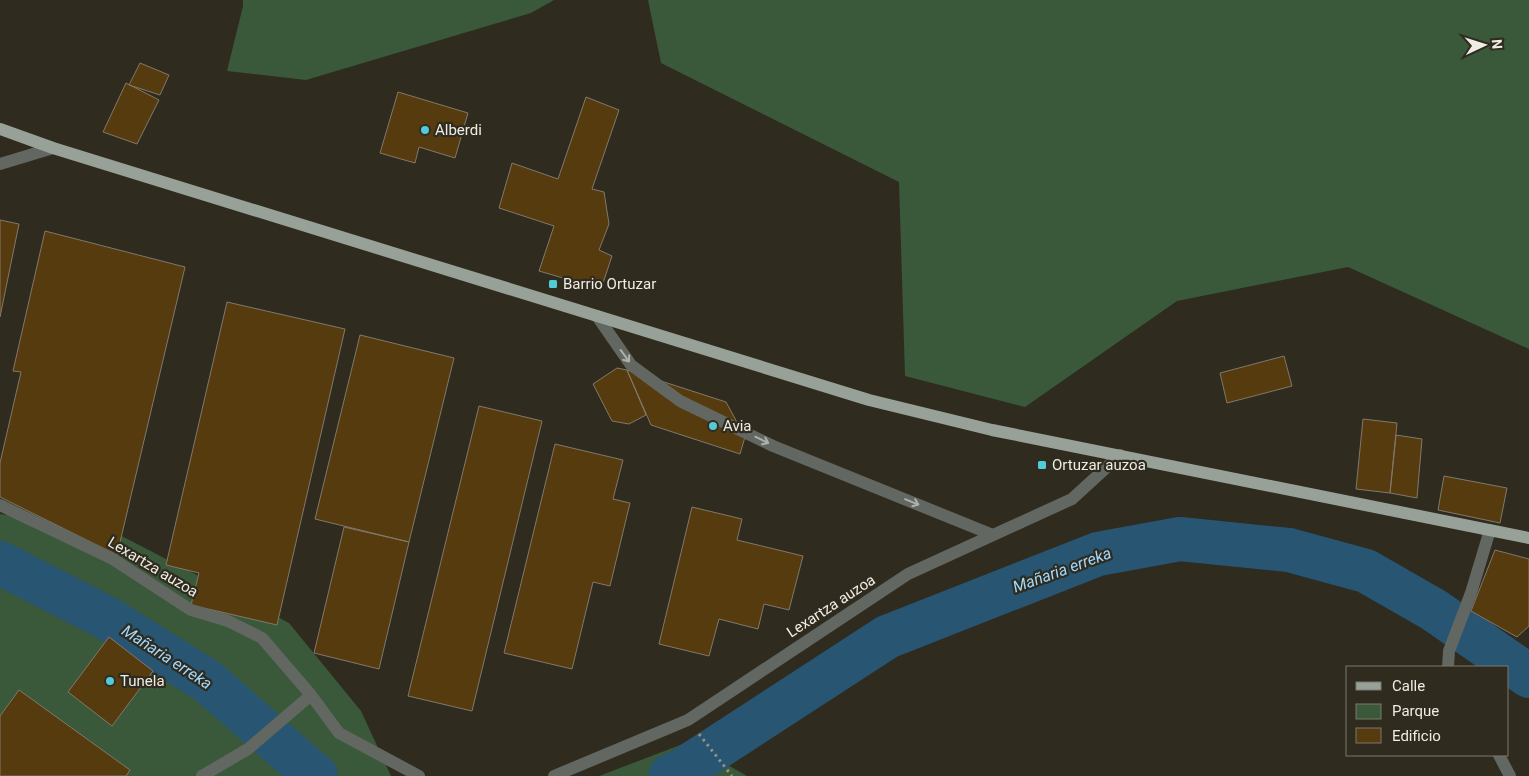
<svg xmlns="http://www.w3.org/2000/svg" width="1529" height="776" font-family="Roboto,sans-serif">
	<rect width="100%" height="100%" fill="#2f2b1f"/>
	<path fill="#3a583a" d="M243,0h311l-23,13 -225,67 -79,-9 16,-65z
		M648,0h881v349l-181,-82 -171,34 -152,106 -120,-31 -6,-194 -238,-119z
		M0,514l114,18 175,91 72,88 30,65h-391z
		M688,742l59,34h-148z"/>
	<g fill="none" stroke-linecap="round" stroke-linejoin="round">
		<path stroke="#275572" stroke-width="44" d="M0,563l105,54 102,64 109,95
			M670,776l11,-5 206,-134 211,-83 82,-15 109,11 77,21 68,39 95,66"/>
	</g>
	<path fill="#563b0f" stroke="#82786c" d="M140,63l29,12 -9,20 -31,-10z
		M126,83l33,17 -22,44 -34,-12z
		M398,92l70,21 -13,45 -36,-11 -4,16 -35,-10z
		M586,97l33,13 -27,79 12,3 5,32 -10,26 13,6 -11,33 -62,-18 15,-45 -55,-18 13,-45 46,16z
		M0,220l19,4 -19,93z
		M45,231l140,36 -68,288 -117,-58v-34l21,-91 -8,-1z
		M227,302l118,27 -68,296 -86,-20 8,-32 -33,-8z
		M360,335l94,23 -45,184 -94,-23z
		M1284,356l8,30 -65,17 -7,-30z
		M617,368l10,2 19,45 -17,9 -17,-3 -19,-37z
		M627,370l99,32 19,35 -5,17 -89,-29z
		M479,406l63,15 -70,290 -64,-15z
		M1363,419l34,4 -7,70 -34,-4z
		M1396,435l26,4 -5,59 -27,-5z
		M555,444l68,16 -10,39 17,4 -20,83 -17,-4 -21,87 -68,-16z
		M1444,476l63,12 -7,35 -62,-13z
		M692,507l50,12 -5,21 66,16 -14,54 -25,-6 -6,25 -39,-10 -10,37 -50,-12z
		M344,527l65,15 -30,127 -65,-16z
		M1495,550l34,9v67l-12,11 -46,-26z
		M109,637l44,34 -41,55 -44,-34z
		M19,690l111,80 -4,6h-126v-60z"/>
	<g fill="none" stroke-linecap="round" stroke-linejoin="round">
		<path stroke="#949188" stroke-width="3" stroke-dasharray="2.5 4" stroke-linecap="butt" d="M699,734l33,42"/>
		<path stroke="#626762" stroke-width="12" d="M0,164l53,-16
			M597,316l34,49 49,36 93,45 220,89
			M0,505l111,53 80,52 37,11 34,17 49,57 28,38 80,43
			M1448,667l1,-16 22,-58 19,-63
			M1499,755l11,21
			M202,776l46,-27 63,-54
			M554,776l134,-56 220,-146 164,-75 48,-44"/>
		<path stroke="#97a197" stroke-width="12" d="M0,129l53,19 816,252 123,30 537,108"/>
	</g>
	<defs><path id="oneway-shaft" d="M-6 0H5M1.5-3L5.5 0L1.5 3" fill="none" stroke-width="1.6" stroke-linecap="round" stroke-linejoin="round" transform="scale(1.25)"/></defs>
	<g stroke="#afb0aa">
		<use href="#oneway-shaft" transform="translate(625 356) rotate(54)"/>
		<use href="#oneway-shaft" transform="translate(762 440) rotate(26)"/>
		<use href="#oneway-shaft" transform="translate(912 502) rotate(22)"/>
	</g>
	<g fill="#52cbd9" stroke="#2f2b1f" stroke-width="2">
		<circle cx="425" cy="130" r="5"/>
		<rect x="548" y="279" width="10" height="10" rx="2.5"/>
		<circle cx="713" cy="426" r="5"/>
		<rect x="1037" y="460" width="10" height="10" rx="2.5"/>
		<circle cx="110" cy="681" r="5"/>
	</g>
	<g text-anchor="middle" dominant-baseline="central" stroke-width="4.5" stroke-linejoin="round" paint-order="stroke">
		<g font-size="15" fill="#eeece4" stroke="#2f2b1f" text-anchor="start">
			<text x="435" y="130">Alberdi</text>
			<text x="563" y="284">Barrio Ortuzar</text>
			<text x="723" y="426">Avia</text>
			<text x="1052" y="465">Ortuzar auzoa</text>
			<text x="120" y="681">Tunela</text>
		</g>
		<g font-size="15" fill="#eeece4" stroke="#2f2b1f">
			<text transform="translate(153 567) rotate(31)">Lexartza auzoa</text>
			<text transform="translate(831 606) rotate(-33)">Lexartza auzoa</text>
		</g>
		<g font-size="16" font-style="italic" fill="#a0d9ff" stroke="#2f2b1f">
			<text transform="translate(1062 570) rotate(-20)">Mañaria erreka</text>
			<text transform="translate(167 657) rotate(33)">Mañaria erreka</text>
		</g>
	</g>
	<rect x="1346" y="666" width="162" height="90" fill="#2f2b1f" stroke="#7b786e"/>
	<rect x="1356" y="682" width="25" height="8" fill="#97a197" stroke="#7b786e"/>
	<text x="1392" y="691" font-size="15" fill="#eeece4">Calle</text>
	<rect x="1356" y="704" width="25" height="15" fill="#3a583a" stroke="#7b786e"/>
	<text x="1392" y="716" font-size="15" fill="#eeece4">Parque</text>
	<rect x="1356" y="728" width="25" height="15" fill="#563b0f" stroke="#7b786e"/>
	<text x="1392" y="741" font-size="15" fill="#eeece4">Edificio</text>
	<g transform="translate(1484 45) rotate(86)" stroke="#2f2b1f" stroke-width="4" paint-order="stroke">
	<path d="M0-4L9 19L0 12L-9 19Z" fill="#eeece4"/>
	<text y="-8" font-size="14" font-weight="bold" text-anchor="middle" fill="#eeece4">N</text>
	</g>
</svg>
